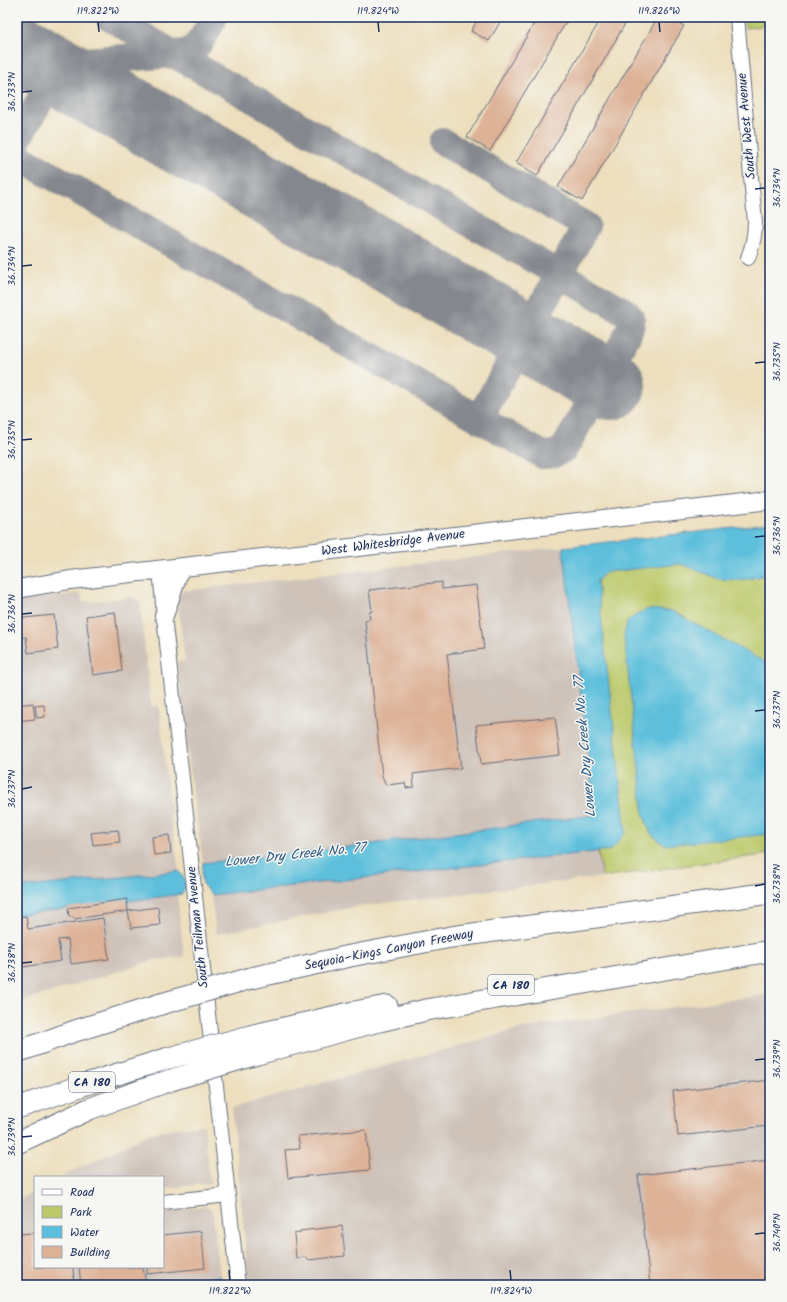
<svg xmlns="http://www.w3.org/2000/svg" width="787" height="1302" font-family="Kalam,sans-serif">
	<rect width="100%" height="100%" fill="#f6f6f2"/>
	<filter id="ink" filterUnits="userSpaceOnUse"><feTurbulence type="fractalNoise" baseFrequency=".025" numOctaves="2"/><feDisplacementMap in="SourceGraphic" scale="8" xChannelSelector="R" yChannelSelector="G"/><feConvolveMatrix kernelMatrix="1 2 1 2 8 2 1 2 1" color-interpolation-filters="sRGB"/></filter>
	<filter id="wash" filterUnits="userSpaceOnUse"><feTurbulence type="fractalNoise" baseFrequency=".012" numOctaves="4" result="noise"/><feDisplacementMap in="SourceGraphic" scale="16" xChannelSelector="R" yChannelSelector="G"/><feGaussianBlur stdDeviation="0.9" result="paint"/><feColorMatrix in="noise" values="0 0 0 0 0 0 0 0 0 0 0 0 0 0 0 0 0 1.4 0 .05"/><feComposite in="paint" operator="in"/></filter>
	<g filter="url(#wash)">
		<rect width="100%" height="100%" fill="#eddfbd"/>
		<path fill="#cec2b9" d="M563,547l14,128 18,140 -247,32 -145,16 -11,-75 -15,-126 8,-1 -8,-64 6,-6z
			M81,593l2,9 50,-5 7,5 11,105 8,-1 12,114 8,51 -162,17v-287z
			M598,851l4,26 -242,29 -144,28 -5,-39z
			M177,894l7,63 -30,3 -137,43v-88z
			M770,994v291h-521l-17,-177 291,-80z
			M204,1125l6,58 -47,6v-12h-102l88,-43 21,-5z
			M35,1191v76h128v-56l42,-5 5,2 3,6 7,62 -79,9h-124v-84z"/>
		<path fill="#bcc96b" stroke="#6c7c64" d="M744,17h26v8l-25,3z
			M681,563l38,16 39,-2 12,-5v282l-168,23 -4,-26 13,-1 -14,-269 9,-9z"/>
		<path fill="#5dbfdb" stroke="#3c779c" d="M770,524v48l-12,5 -19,3 -20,-1 -38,-15 -75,8 -9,9 29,251 -15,18 -400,45c-11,-13 -10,-15 -8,-32l145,-16 247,-32 -32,-268z
			M648,609l24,2 98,54v169l-105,11 -14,-11 -7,-18 -20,-181 4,-15z
			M179,871c6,9 9,13 3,23l-165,21v-27z
			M220,1276l1,9h-80z"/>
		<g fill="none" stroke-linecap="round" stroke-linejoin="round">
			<path stroke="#84878e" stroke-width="28" d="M109,17l515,294c3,2 6,5 7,9 2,11 -18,42 -28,47 -10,4 -20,0 -30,-3
				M48,64l138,-11c14,-6 19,-21 27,-33
				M17,140l41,-70
				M443,142l143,84 -107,193
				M17,156l526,299 11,-1 10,-5 30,-53c3,-17 -8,-23 -21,-32"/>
			<path stroke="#84878e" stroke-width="70" d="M17,47l594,338"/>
		</g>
		<g id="blocks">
			<path fill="#ddb297" d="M479,17h24l-14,24 -18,-10z
				M538,17h31l-79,134 -23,-14z
				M602,17h27l-92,159 -21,-13z
				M658,17h10l16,9 -102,175 -24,-14z
				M442,582v7l34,-4 8,64 -37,5 14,114 -48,6 1,13 -8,1 -1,-5 -19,2 -4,-9 -17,-156 5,-1 -1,-7 3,-1 -3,-21z
				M115,612l7,59 -29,4 -7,-59z
				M54,615l4,34 -30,4 -2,-16 -9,1v-22h7v2z
				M33,703l2,16 -18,2v-16z
				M44,705l1,12 -8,1 -2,-12z
				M555,717l5,38 -79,9 -5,-39z
				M17,751h1l3,23 -4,1z
				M118,830l2,12 -27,3 -2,-12z
				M169,835l2,18 -17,2 -2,-18z
				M127,899l1,12 30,-4 2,18 -29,3 -3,-17 -54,8 -1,-2h-4l-1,-9z
				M26,916l2,13 75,-11 6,41 -38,5 -3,-25 -10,1 3,21 -44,7v-51z
				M770,1080v30l-4,1 2,15 -90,10 -5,-45z
				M366,1130l4,40 -82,8 -3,-28 15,-1 -2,-13z
				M770,1160v122l-31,3h-89l-12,-110z
				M342,1226l3,30 -37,4 -2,-3 -10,1 -2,-24 6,-1v-2z
				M201,1231l4,37 -58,6v-7h16v-32z
				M35,1233v34h38l1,18h-57v-51z
				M79,1267h64l3,17 -11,1h-54z"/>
		</g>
	</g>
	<g filter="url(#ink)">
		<use href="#blocks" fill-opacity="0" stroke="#646d7f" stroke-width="1"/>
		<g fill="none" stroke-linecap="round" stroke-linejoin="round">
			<g stroke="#646d7f" stroke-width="16">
				<path id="minor" d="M737,17l18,205c0,13 -2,23 -7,36
					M160,569l4,47 74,669
					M163,1202l65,-7"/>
			</g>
			<g stroke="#646d7f" stroke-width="20">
				<path id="major" d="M17,589l53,-9 700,-80
					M164,616l16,-48"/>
			</g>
			<g stroke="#646d7f" stroke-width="23">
				<path id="highway" d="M251,978l99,-22 101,-19 319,-44
					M254,1035l100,-23 33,-6
					M17,1052l58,-21 86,-27
					M257,1054l114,-31 55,-13 344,-59
					M17,1108l66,-23 86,-27
					M17,1143l72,-34 82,-29"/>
			</g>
			<use href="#minor" stroke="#fff" stroke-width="14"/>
			<use href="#major" stroke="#fff" stroke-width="18"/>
			<use href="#highway" stroke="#fff" stroke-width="21"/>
			<g stroke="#646d7f" stroke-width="23" stroke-linecap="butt">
				<path id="highway-bridge" d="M161,1004l90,-26
					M169,1058l85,-23
					M171,1080l86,-26"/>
			</g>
			<use href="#highway-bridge" stroke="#fff" stroke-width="21"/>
		</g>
	</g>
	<path fill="none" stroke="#1b2f5e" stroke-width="1.5" d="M98,22l1,10M378,22l1,10M659,22l1,10M22,92l10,-1M755,189l10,-1M22,266l10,-1M755,363l10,-1M22,440l10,-1M755,537l10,-1M22,614l10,-1M755,711l10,-1M22,789l10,-2M755,886l10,-2M22,963l10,-1M755,1060l10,-1M22,1137l10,-1M755,1234l10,-1M229,1270l1,10M510,1270l1,10"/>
	<g text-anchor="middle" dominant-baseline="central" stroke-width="3" stroke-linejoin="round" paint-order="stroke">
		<g fill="#f6f6f2" stroke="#5d6b8a" stroke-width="1">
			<rect x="488" y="975" width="46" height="20" rx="3"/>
			<rect x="69" y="1072" width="46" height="20" rx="3"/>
		</g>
		<g font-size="12" font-weight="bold" fill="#1b2f5e">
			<text x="511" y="985">CA 180</text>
			<text x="92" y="1082">CA 180</text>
		</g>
		<g font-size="13" fill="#1b2f5e" stroke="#f6f6f2">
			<text transform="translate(747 126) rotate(-95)">South West Avenue</text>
			<text transform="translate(393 543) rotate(-7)">West Whitesbridge Avenue</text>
			<text transform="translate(198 927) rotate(-96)">South Teilman Avenue</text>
			<text transform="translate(389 950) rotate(-11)">Sequoia–Kings Canyon Freeway</text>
		</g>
		<g font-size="14" font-style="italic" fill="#2f5a84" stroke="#f6f6f2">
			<text transform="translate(585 747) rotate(-95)">Lower Dry Creek No. 77</text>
			<text transform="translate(295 855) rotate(-6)">Lower Dry Creek No. 77</text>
		</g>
	</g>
	<rect width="787" height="1302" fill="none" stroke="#f6f6f2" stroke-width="44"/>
	<rect x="34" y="1176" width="130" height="92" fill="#f6f6f2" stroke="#9ea6b7"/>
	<rect x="42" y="1189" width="20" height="6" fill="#ffffff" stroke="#9ea6b7"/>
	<text x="70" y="1196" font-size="12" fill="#1b2f5e">Road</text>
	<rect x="42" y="1206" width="20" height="12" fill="#bcc96b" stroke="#9ea6b7"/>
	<text x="70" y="1216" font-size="12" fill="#1b2f5e">Park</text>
	<rect x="42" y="1226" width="20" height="12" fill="#5dbfdb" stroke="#9ea6b7"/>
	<text x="70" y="1236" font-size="12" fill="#1b2f5e">Water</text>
	<rect x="42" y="1246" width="20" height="12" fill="#ddb297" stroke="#9ea6b7"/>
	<text x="70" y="1256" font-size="12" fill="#1b2f5e">Building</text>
	<rect x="22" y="22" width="743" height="1258" fill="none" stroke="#1b2f5e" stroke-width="1.5"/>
	<g font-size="10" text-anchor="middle" fill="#1b2f5e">
		<text x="98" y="14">119.822°W</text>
		<text x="378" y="14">119.824°W</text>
		<text x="659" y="14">119.826°W</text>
		<text transform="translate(11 92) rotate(-90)" y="4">36.733°N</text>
		<text transform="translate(776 188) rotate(-90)" y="4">36.734°N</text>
		<text transform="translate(11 266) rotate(-90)" y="4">36.734°N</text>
		<text transform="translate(776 362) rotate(-90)" y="4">36.735°N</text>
		<text transform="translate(11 440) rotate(-90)" y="4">36.735°N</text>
		<text transform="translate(776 536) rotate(-90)" y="4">36.736°N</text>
		<text transform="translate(11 614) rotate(-90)" y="4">36.736°N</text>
		<text transform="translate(776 710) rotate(-90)" y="4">36.737°N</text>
		<text transform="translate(11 789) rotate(-90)" y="4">36.737°N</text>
		<text transform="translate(776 884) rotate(-90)" y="4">36.738°N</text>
		<text transform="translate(11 963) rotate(-90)" y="4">36.738°N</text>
		<text transform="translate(776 1059) rotate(-90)" y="4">36.739°N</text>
		<text transform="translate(11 1137) rotate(-90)" y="4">36.739°N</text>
		<text transform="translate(776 1233) rotate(-90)" y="4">36.740°N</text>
		<text x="230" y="1294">119.822°W</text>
		<text x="511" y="1294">119.824°W</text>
	</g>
</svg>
